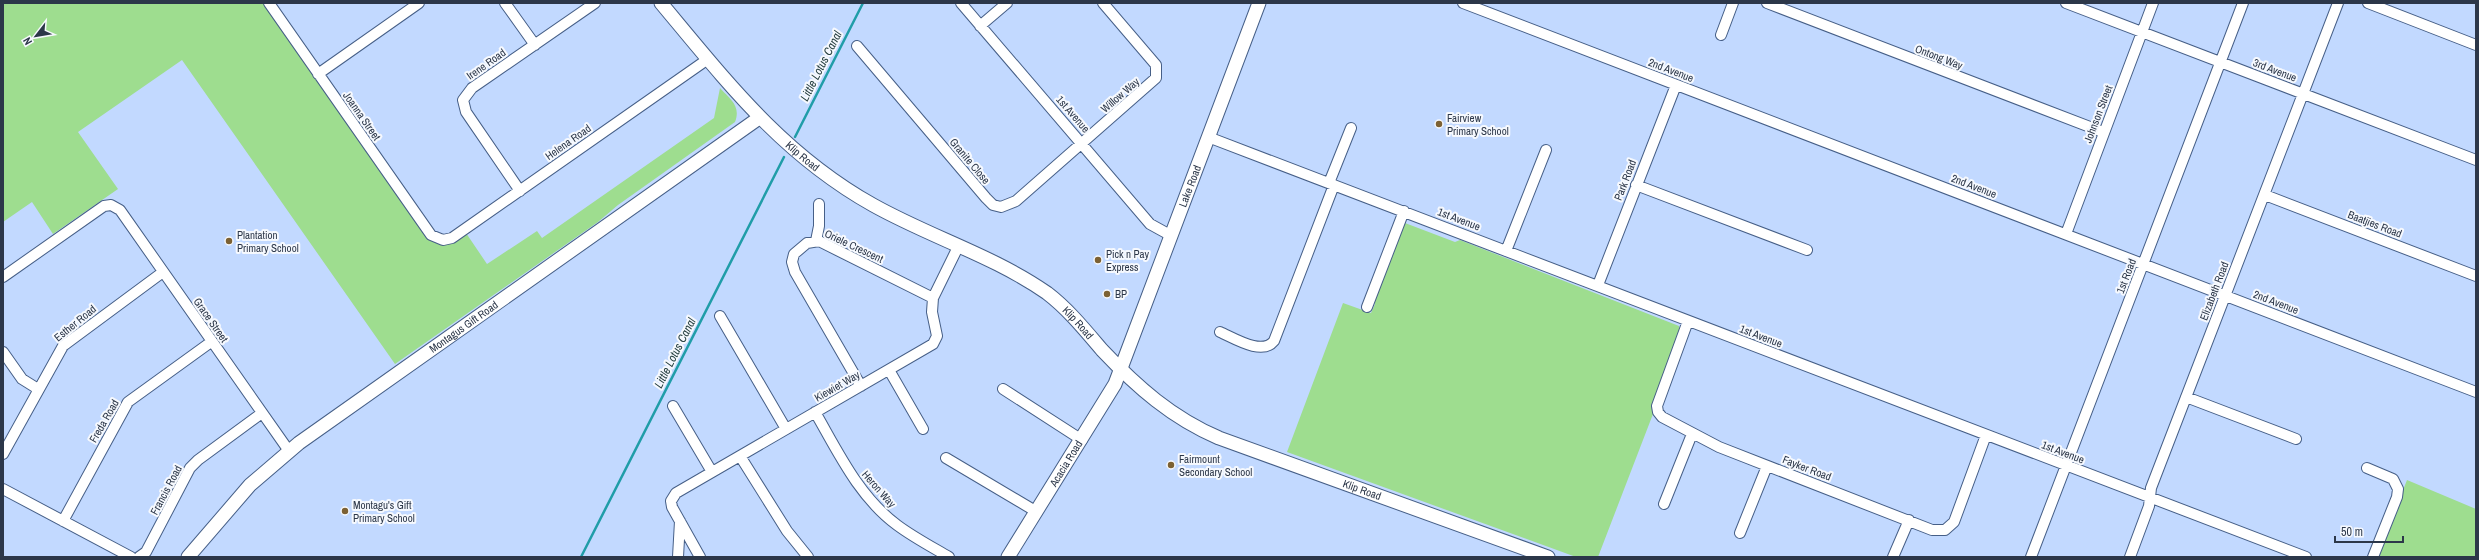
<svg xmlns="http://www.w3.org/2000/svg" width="2479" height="560" font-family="'Archivo Narrow',sans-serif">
	<rect width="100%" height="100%" fill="#c2d9ff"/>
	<path fill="#9edd8f" d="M3,3h261l163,234c14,13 25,5 39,-4l21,31 50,-33 5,7 172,-120 6,-30c11,12 21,18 15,34l-117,83 -20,17 -203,142 -213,-304 -104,72 40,57 -65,45 -21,-32 -29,20z
		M1405,223l50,19 5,-2 219,86 1,7 -28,73 1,8 -55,143h-22l-289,-105 56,-149 28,10 4,-9 -2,-6 29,-74z
		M2407,480l69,29v48h-99z"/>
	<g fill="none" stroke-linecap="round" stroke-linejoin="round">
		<path stroke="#209da8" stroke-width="2.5" d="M795,137l68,-134
			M581,557l203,-400"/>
		<g stroke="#465f87" stroke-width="12">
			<path id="minor" d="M269,3l162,232 12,5 9,-2 256,-179
				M505,3l30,42
				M961,3l189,221 20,11
				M1463,3l1013,389
				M1767,3l336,129
				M2066,3l410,157
				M2368,3l108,42
				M980,26l27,-23
				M1721,35l12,-32
				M857,46l129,152 7,7 8,2 15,-6 140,-123v-13l-53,-62
				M318,74l101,-71
				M1208,137l1098,420
				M1329,183l22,-55
				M1636,185l171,65
				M520,191l-54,-79 -3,-12 9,-12 123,-85
				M2265,195l211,81
				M2066,234l87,-231
				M816,241l3,-15v-22
				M1506,251l40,-101
				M3,277l101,-71 7,-1 9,5 169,241
				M1598,285l78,-200
				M1367,307l37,-96
				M720,316l66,113
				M1688,321l-31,85 1,6 4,5 57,30 213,83h13l9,-8 32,-87
				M1220,332c14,6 42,24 54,9l60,-156
				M3,352l19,27 16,10
				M889,370l34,59
				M861,386l-66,-114 -3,-10 2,-8 13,-11 12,-2 114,57
				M1003,389l79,51
				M2186,397l110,42
				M673,406l39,66
				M815,412c23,40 44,85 82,113 16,12 35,22 52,32
				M3,454l60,-108 100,-74
				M740,456l47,75 21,26
				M946,458l91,54
				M2367,468l26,11 5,10 -1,8 -24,60
				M3,489l128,68
				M1664,504l28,-70
				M63,521l65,-119 83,-60
				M1740,533l27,-67
				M139,557l7,-5 44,-84 8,-8 64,-47
				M678,557l2,-36
				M700,557l-28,-50 -1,-6 5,-8 257,-149 4,-8 -5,-24 1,-14 25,-51
				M1893,557l16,-37
				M2031,557l212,-554
				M2130,557l19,-51 2,-18 187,-485"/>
		</g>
		<g stroke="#465f87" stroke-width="15">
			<g id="tertiary">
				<path id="s1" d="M661,3c66,79 121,151 212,202 57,32 121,51 174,88 21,16 38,37 55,57 35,37 70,68 117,88l329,119"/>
				<path id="s2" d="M188,557l62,-72 49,-42 460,-325"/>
				<path id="s3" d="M1008,557l107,-173 144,-381"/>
			</g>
		</g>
		<use href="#minor" stroke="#fff" stroke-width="10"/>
		<use href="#tertiary" stroke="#fff" stroke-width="13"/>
	</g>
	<g fill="#7c6133" stroke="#f6f9fe" stroke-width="1.5">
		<circle cx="1439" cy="124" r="4"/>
		<circle cx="229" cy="241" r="4"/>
		<circle cx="1098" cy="260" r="4"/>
		<circle cx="1107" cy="294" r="4"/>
		<circle cx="1171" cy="465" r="4"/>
		<circle cx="345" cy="511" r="4"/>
	</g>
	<g text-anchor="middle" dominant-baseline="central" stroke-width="4" stroke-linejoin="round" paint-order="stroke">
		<g font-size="11" fill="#2c3749" stroke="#f6f9fe">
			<text transform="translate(1939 57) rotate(21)">Ontong Way</text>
			<text transform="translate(486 64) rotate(-35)">Irene Road</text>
			<text transform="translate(1671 70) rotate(21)">2nd Avenue</text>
			<text transform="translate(2275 70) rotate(21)">3rd Avenue</text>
			<text transform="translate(1120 95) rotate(-41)">Willow Way</text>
			<text transform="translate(1073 114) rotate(49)">1st Avenue</text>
			<text transform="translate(2098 114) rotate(-69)">Johnson Street</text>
			<text transform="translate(362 116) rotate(55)">Joanna Street</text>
			<text transform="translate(568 142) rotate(-35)">Helena Road</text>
			<text stroke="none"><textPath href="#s1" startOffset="209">Klip Road</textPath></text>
			<text transform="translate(970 161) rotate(50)">Granite Close</text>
			<text transform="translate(1625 180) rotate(-69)">Park Road</text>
			<text stroke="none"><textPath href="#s3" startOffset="415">Lake Road</textPath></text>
			<text transform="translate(1974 186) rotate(21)">2nd Avenue</text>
			<text transform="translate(1459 219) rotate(21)">1st Avenue</text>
			<text transform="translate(2375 224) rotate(21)">Baatjies Road</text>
			<text transform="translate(854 246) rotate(25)">Oriele Crescent</text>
			<text transform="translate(2126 276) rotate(-69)">1st Road</text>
			<text transform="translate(2214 291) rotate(-69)">Elizabeth Road</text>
			<text transform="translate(2276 302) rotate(21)">2nd Avenue</text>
			<text transform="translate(211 320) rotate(55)">Grace Street</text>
			<text transform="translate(75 323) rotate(-39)">Esther Road</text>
			<text stroke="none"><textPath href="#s1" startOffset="533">Klip Road</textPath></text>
			<text stroke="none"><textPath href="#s2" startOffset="361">Montagus Gift Road</textPath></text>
			<text transform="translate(1761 336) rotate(21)">1st Avenue</text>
			<text transform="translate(837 386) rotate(-30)">Kiewiet Way</text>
			<text transform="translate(104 421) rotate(-60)">Freda Road</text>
			<text transform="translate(2063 452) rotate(21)">1st Avenue</text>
			<text stroke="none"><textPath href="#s3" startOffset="110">Acacia Road</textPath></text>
			<text transform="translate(1807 468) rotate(21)">Fayker Road</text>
			<text transform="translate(879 489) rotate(49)">Heron Way</text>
			<text transform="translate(166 490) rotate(-62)">Francis Road</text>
			<text stroke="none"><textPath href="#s1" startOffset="869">Klip Road</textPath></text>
		</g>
		<g font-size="11" fill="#2c3749" stroke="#f6f9fe" text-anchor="start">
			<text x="1447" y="118">Fairview<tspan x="1447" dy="13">Primary School</tspan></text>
			<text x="237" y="235">Plantation<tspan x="237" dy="13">Primary School</tspan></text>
			<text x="1106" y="254">Pick n Pay<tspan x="1106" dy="13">Express</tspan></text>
			<text x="1115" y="294">BP</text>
			<text x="1179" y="459">Fairmount<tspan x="1179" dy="13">Secondary School</tspan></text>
			<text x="353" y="505">Montagu's Gift<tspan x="353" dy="13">Primary School</tspan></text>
		</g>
		<g font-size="12" font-style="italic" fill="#274041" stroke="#f6f9fe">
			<text transform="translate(821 66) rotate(-63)">Little Lotus Canal</text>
			<text transform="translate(675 353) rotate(-63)">Little Lotus Canal</text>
		</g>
	</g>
	<rect width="2479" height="560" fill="none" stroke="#2c3749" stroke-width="8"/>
	<g transform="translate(36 36) rotate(239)" stroke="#f6f9fe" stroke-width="3" paint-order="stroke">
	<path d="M0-3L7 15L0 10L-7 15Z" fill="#2c3749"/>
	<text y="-6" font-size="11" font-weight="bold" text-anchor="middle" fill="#2c3749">N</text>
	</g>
	<path d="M2335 536v6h68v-6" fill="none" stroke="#2c3749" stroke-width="2"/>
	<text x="2341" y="536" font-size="12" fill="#2c3749" stroke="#f6f9fe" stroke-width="3" paint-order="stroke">50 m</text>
</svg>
